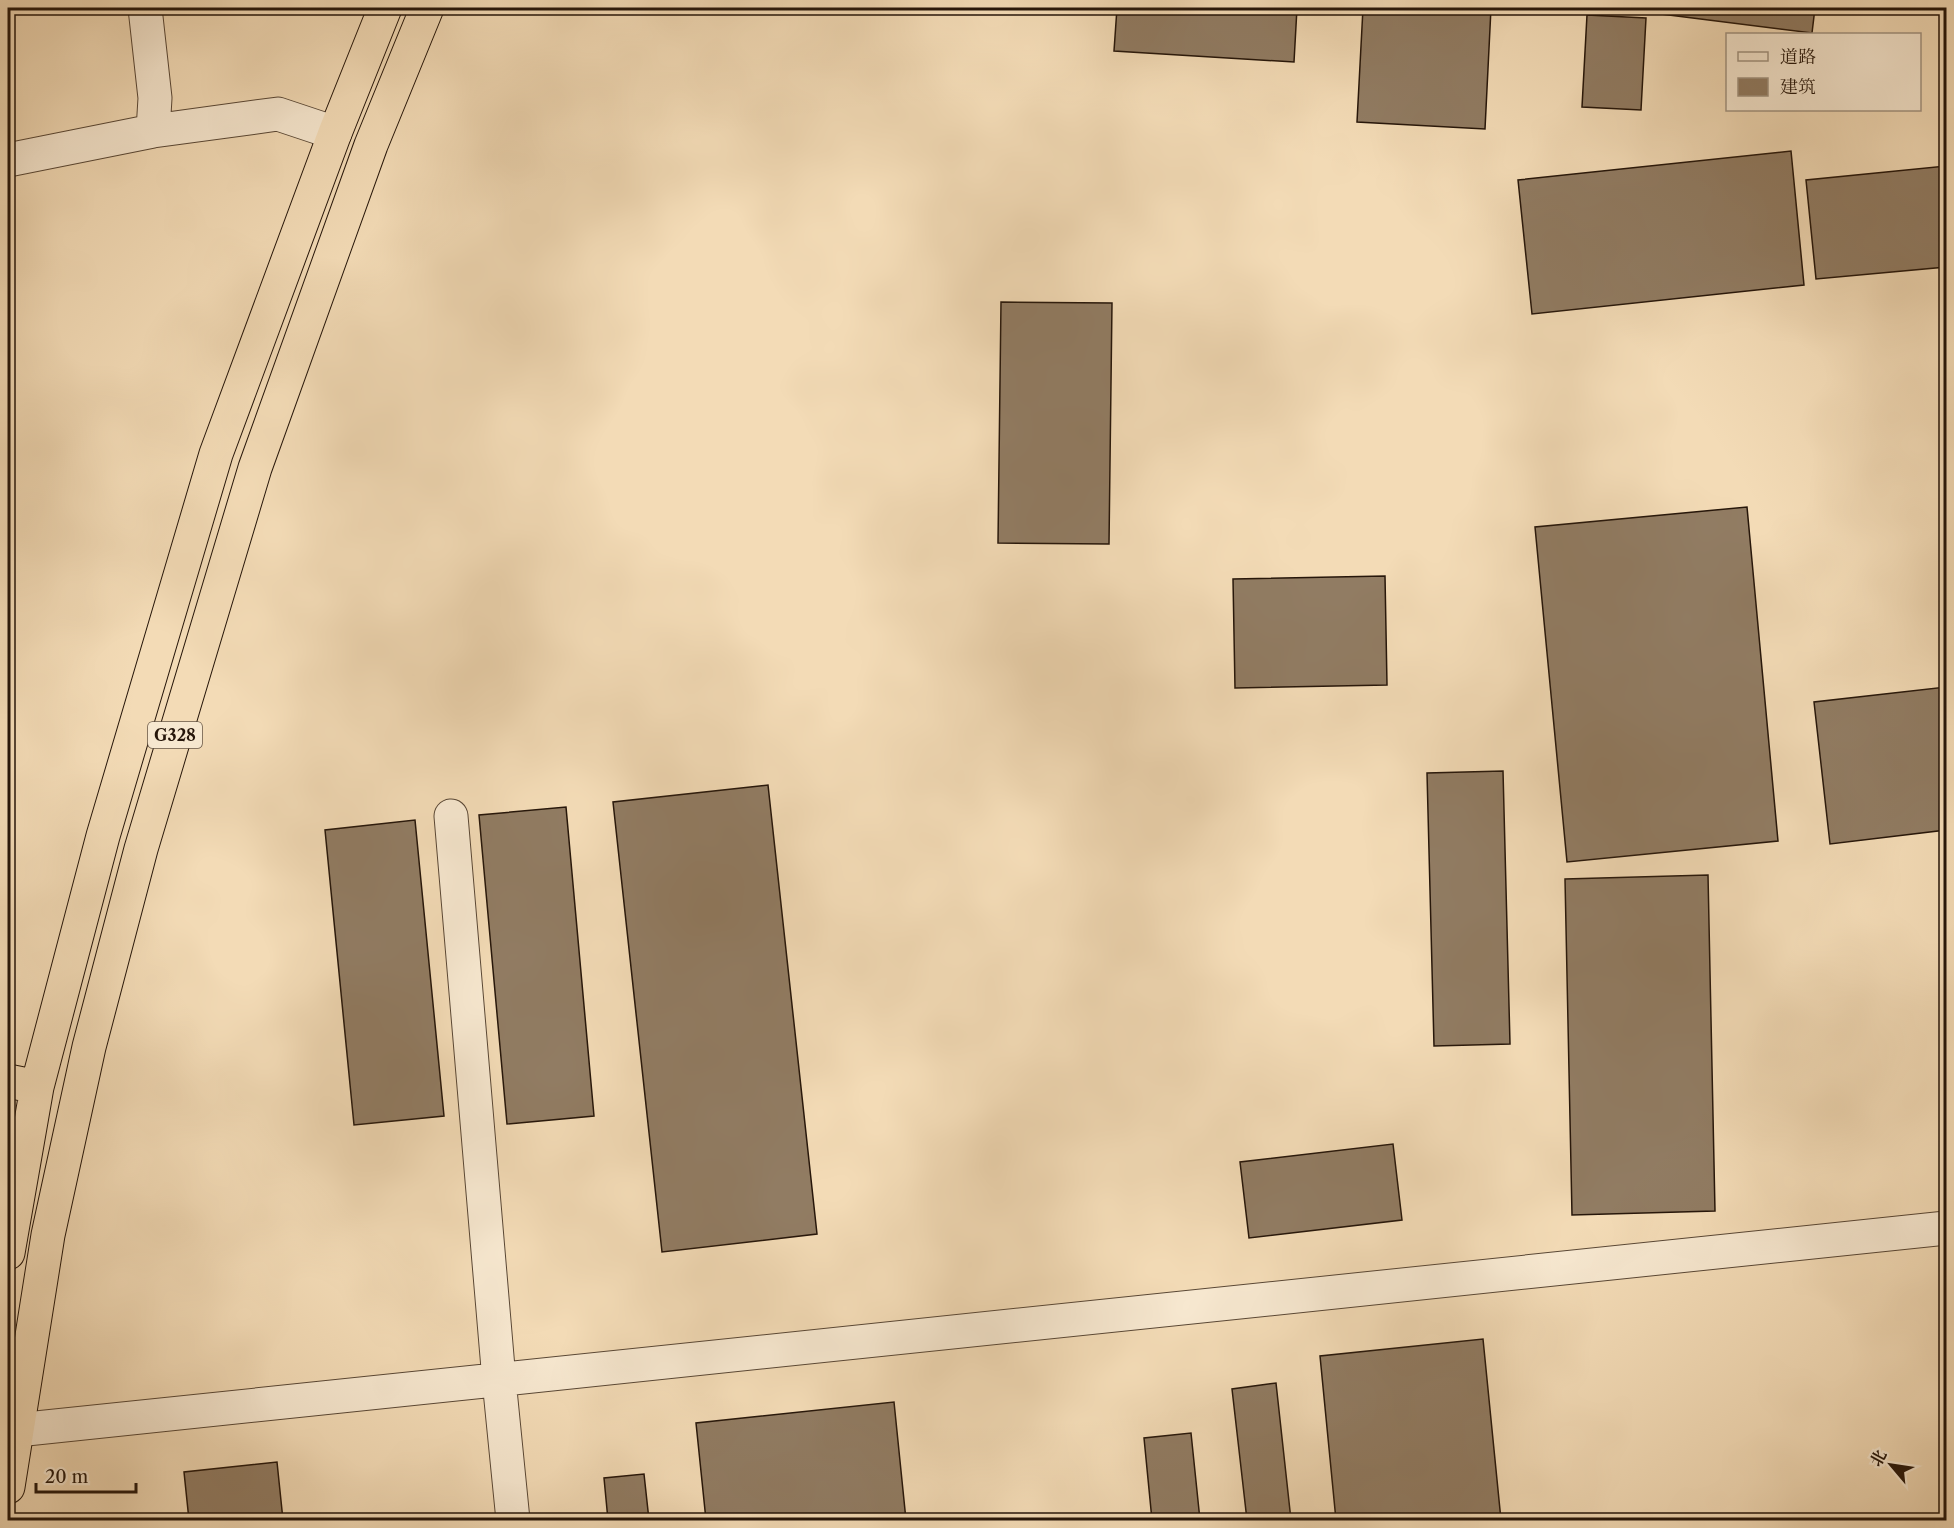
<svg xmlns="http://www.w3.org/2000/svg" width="1954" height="1528" font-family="'Libre Caslon Text','Noto Serif SC',serif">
	<rect width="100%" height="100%" fill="#f3dbb6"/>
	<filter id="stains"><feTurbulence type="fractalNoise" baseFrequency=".00333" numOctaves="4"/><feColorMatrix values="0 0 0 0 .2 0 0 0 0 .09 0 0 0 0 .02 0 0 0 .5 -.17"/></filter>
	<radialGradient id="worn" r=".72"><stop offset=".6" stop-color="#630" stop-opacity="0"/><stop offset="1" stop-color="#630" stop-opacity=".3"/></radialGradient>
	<path fill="#917c63" stroke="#26160a" stroke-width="1.5" d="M1117,8h180l-3,54 -180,-11z
		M1363,8h128l-6,121 -128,-7z
		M1613,8h202l-3,25z
		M1587,15l59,3 -5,92 -59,-3z
		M1791,151l13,134 -272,29 -14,-134z
		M1946,166v101l-130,12 -10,-99z
		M1001,302l111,1 -3,241 -111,-1z
		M1747,507l31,334 -211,21 -32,-335z
		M1385,576l2,109 -152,3 -2,-109z
		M1946,687v143l-116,14 -16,-142z
		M1503,771l7,273 -76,2 -7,-273z
		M768,785l49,449 -155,18 -49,-450z
		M566,807l28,309 -87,8 -28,-309z
		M415,820l29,296 -90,9 -29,-295z
		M1708,875l7,336 -143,4 -7,-336z
		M1393,1144l9,76 -153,18 -9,-76z
		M1483,1339l18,181h-165l-16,-164z
		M1276,1383l15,137h-44l-15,-131z
		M894,1402l12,118h-200l-10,-97z
		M1191,1433l9,87h-48l-8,-82z
		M277,1462l6,58h-94l-5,-48z
		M644,1474l5,46h-41l-4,-42z"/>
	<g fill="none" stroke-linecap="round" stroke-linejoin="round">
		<g stroke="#594735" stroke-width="35">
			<path id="minor" d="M145,8l10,90 -2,33
				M8,160l145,-29 125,-17 57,19
				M451,816l48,564 14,140
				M17,1430l1929,-202"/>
		</g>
		<g stroke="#26160a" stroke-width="35">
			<path id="highway" d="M8,1081l29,6
				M8,1253l29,-166 66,-251 113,-382 119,-321 50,-125
				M8,1487l40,-252 41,-188 52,-198 114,-381 116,-323 56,-137"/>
		</g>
		<use href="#minor" stroke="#f7e8d0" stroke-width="33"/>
		<use href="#highway" stroke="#f3dbb6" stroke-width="33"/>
	</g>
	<g text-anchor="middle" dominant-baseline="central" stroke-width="4.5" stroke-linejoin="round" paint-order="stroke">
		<rect fill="#f7e8d0" stroke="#655545" stroke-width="1.5" x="148" y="722" width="54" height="26" rx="4.5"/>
		<g font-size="16" font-weight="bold" fill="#26160a">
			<text x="175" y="735">G328</text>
		</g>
	</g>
	<rect width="1954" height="1528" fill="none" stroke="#f3dbb6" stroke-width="30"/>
	<rect x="9" y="9" width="1936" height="1510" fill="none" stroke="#26160a" stroke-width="3"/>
	<rect x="15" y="15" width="1924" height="1498" fill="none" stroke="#26160a" stroke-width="1.5"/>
	<rect x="1726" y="33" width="195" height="78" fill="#f7e8d0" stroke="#a39481" stroke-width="1.5"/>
	<rect x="1738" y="52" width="30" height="9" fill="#f7e8d0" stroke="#a39481" stroke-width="1.5"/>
	<text x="1780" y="63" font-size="18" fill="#26160a">道路</text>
	<rect x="1738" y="78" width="30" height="18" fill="#917c63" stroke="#a39481" stroke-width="1.5"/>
	<text x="1780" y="93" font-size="18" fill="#26160a">建筑</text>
	<g transform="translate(1891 1465) rotate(299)" stroke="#f7e8d0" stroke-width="4.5" paint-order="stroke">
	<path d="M0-4.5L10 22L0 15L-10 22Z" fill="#26160a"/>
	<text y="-9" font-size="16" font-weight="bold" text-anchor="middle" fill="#26160a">北</text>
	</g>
	<path d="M36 1483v9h100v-9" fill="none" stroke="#26160a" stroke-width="3"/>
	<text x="45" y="1483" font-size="18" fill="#26160a" stroke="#f7e8d0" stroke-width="4.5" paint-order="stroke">20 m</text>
	<rect width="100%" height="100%" filter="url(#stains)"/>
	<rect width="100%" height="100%" fill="url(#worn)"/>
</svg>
